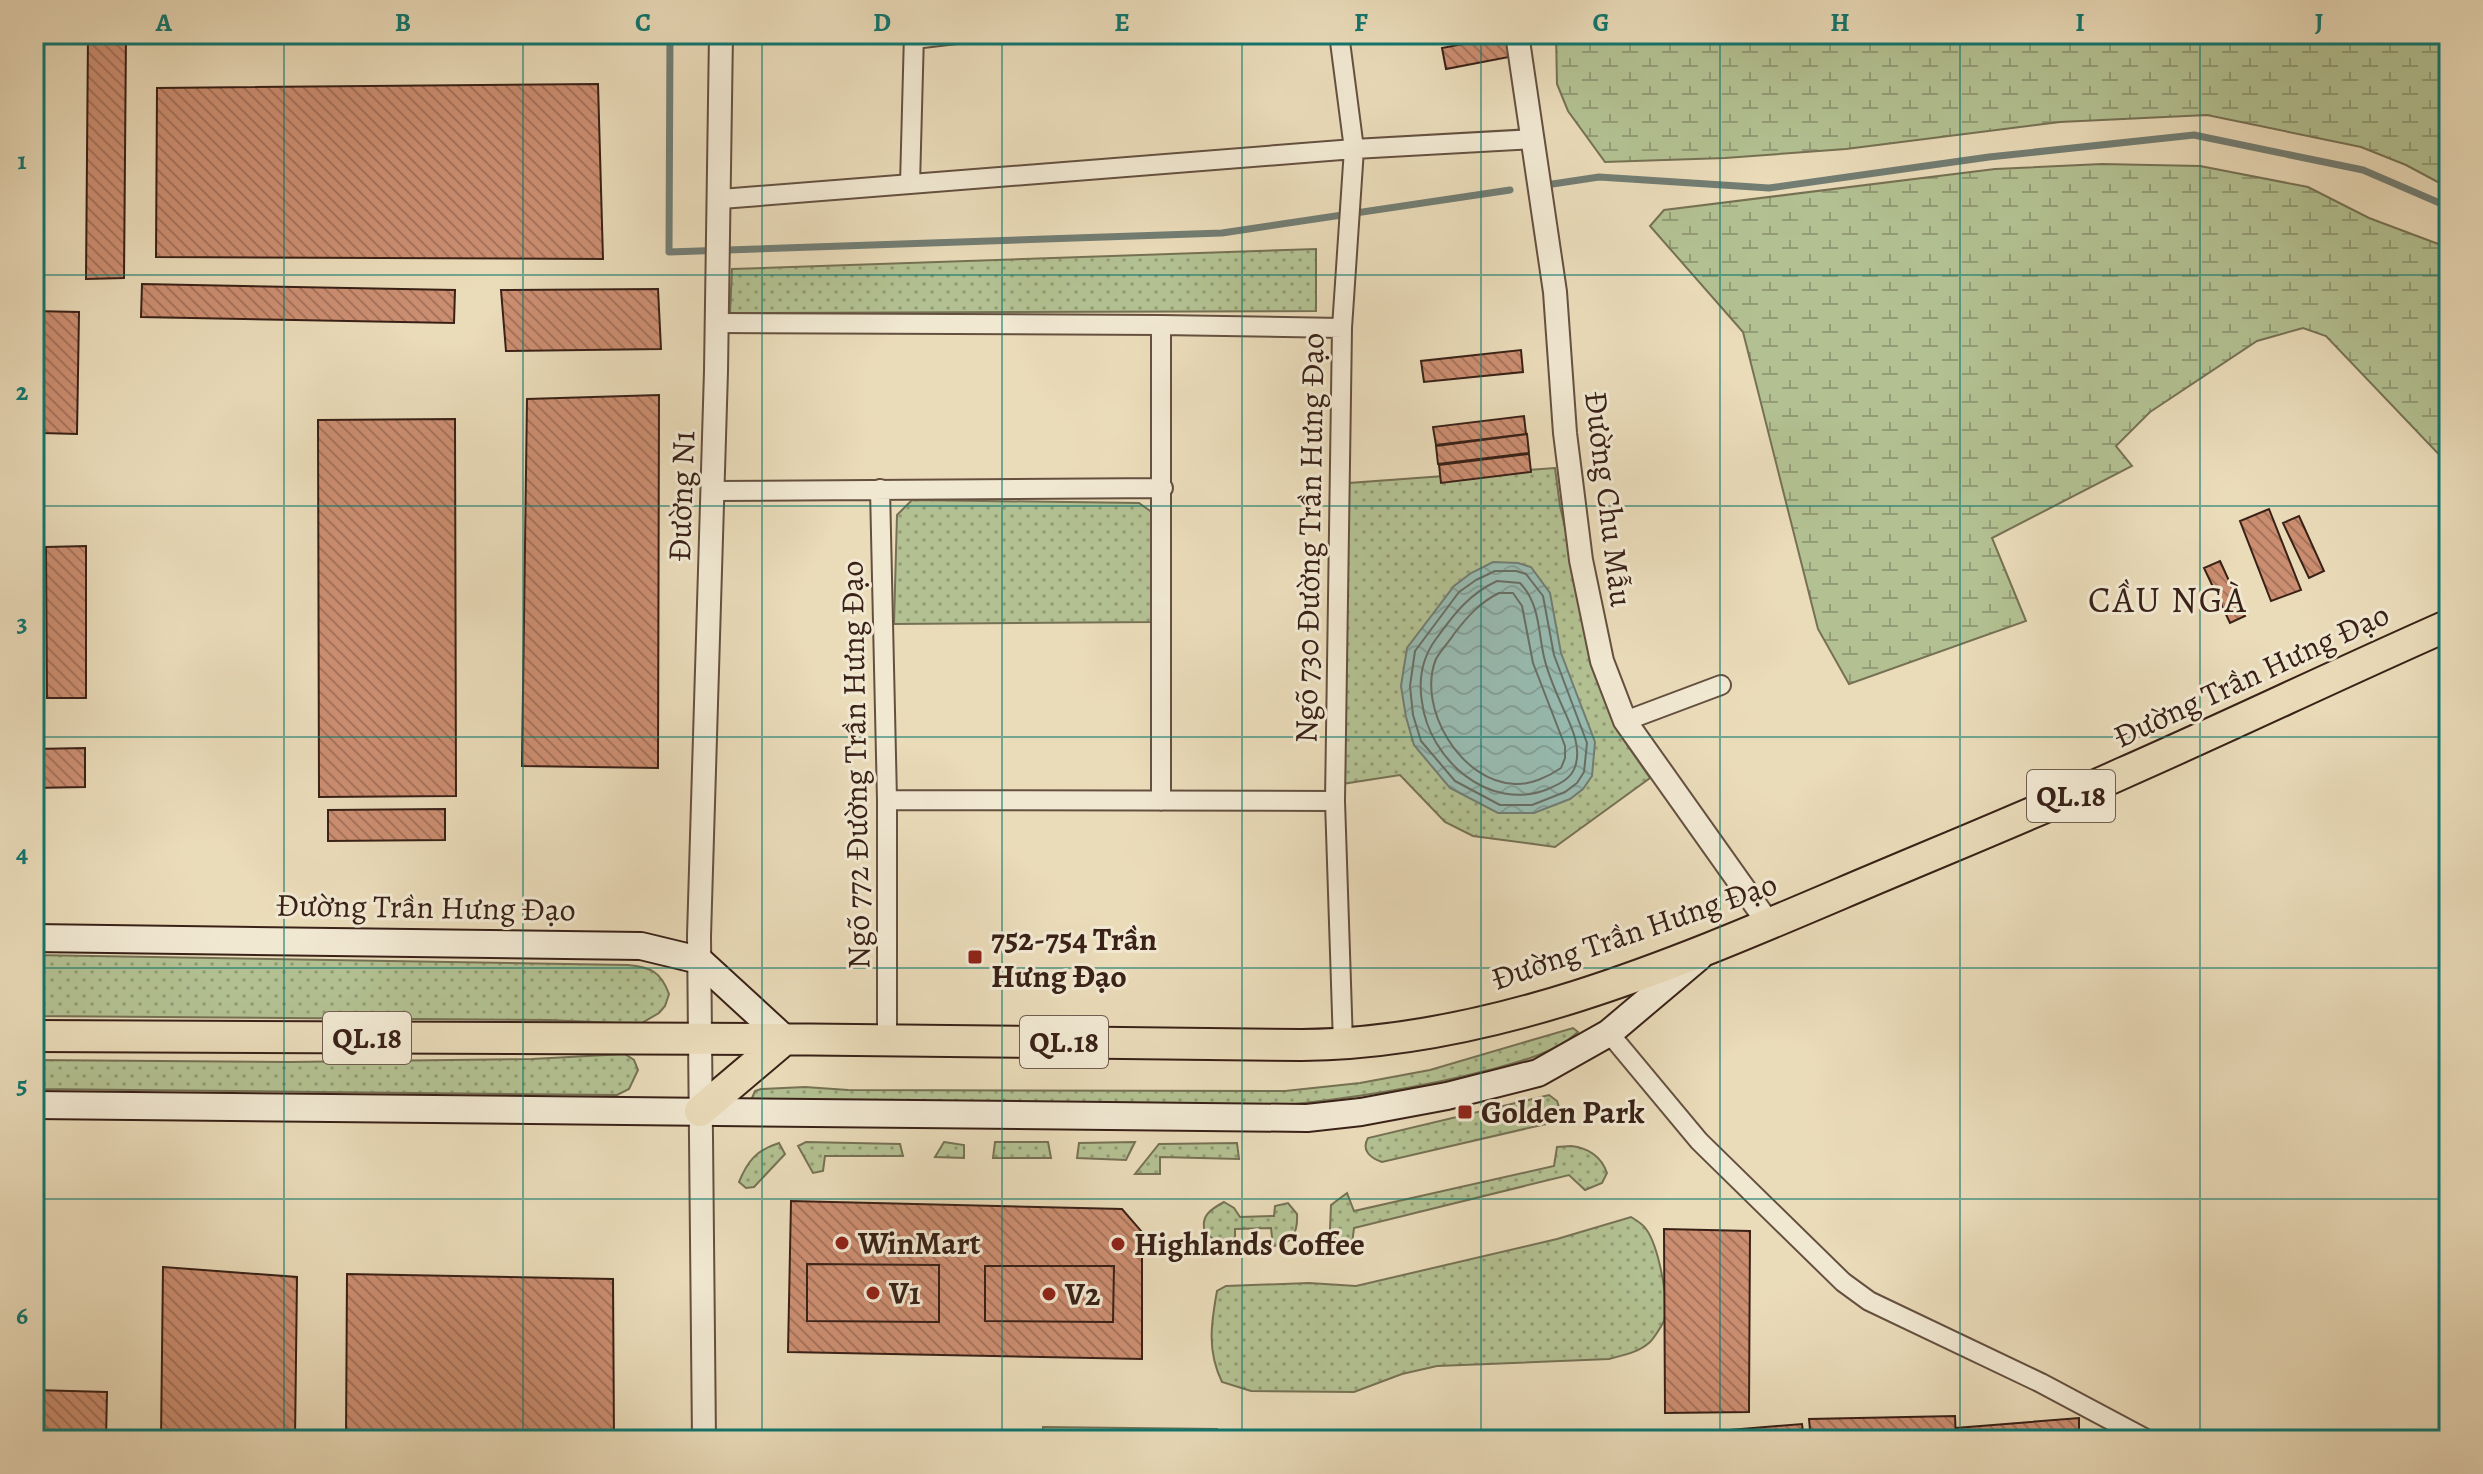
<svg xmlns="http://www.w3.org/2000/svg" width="2483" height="1474" font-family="Alegreya,serif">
	<defs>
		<pattern id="green-dots" width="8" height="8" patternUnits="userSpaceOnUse" patternTransform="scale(2)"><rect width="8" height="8" fill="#b3c192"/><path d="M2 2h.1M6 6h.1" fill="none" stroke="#939c76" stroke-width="1.8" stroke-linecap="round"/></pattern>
		<pattern id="wetland-marsh" width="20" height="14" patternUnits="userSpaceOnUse" patternTransform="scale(2)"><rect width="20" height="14" fill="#b3c192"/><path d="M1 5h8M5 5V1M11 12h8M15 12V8" fill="none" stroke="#939c76"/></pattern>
		<pattern id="water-waves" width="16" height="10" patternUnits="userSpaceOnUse" patternTransform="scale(2)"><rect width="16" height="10" fill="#98bbb1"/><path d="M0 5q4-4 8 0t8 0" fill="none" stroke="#84a098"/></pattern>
		<pattern id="building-back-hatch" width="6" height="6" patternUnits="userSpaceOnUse" patternTransform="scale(2)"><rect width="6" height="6" fill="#cc8e71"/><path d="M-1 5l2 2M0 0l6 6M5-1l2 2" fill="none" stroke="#a7745c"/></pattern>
	</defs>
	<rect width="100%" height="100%" fill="#eadbb9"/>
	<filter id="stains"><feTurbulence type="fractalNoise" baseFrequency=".0025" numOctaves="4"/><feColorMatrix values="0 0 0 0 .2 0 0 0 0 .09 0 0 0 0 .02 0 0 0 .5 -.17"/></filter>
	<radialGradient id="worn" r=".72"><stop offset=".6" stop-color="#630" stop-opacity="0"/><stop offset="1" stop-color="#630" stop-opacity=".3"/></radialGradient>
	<path fill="url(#green-dots)" stroke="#767154" stroke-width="2" d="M1316,249v62l-586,2 2,-44z
		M1555,468l5,38 43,183 14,41 33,48 -95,69 -82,-11 -28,-14 -45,-47 -58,9 7,-301z
		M912,500l227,3 14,10v109l-259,2 3,-109z
		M34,955l594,10c23,2 33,7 41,29l-4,12 -6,7 -19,11 -91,-4 -515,-4z
		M1573,1028l5,4c-23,21 -59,30 -89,38 -74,19 -148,30 -223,37l-510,-2 -4,-7 3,-7 6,-2 44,-2 43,3 437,1 75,-8 70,-13z
		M625,1054l9,6 4,10 -9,19 -12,6 -583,-6v-29l255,2 243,-3z
		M1549,1095l8,6 3,9 -14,14 -164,38c-12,-4 -21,-12 -14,-24z
		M806,1142l94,2 3,12h-78l-2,15 -10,2 -15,-27z
		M944,1142l20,3v13l-29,-1z
		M995,1142h53l3,16h-58z
		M1135,1142l-9,18 -49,-2 2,-15z
		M779,1143l6,11 -31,33 -8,1 -7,-6c9,-22 18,-32 40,-39z
		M1237,1143l2,16 -79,-2v17h-25l24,-30z
		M1571,1146c18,2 30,10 36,27l-5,10 -17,7 -16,-15 -215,53 -2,16 -15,-3 -7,-12 1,-24 16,-12 7,18 200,-45 3,-19z
		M1224,1202l10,6 6,9 34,-1 1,-10 13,-3 9,11c1,19 -5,30 -24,32l-2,-18 -36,1v8l-7,9 -9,-2 -14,-12c-5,-16 6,-23 19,-30z
		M1631,1217c5,3 12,7 15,12 12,16 24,73 18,92 -3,6 -10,17 -14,21 -12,11 -27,13 -41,17l-172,7 -35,8 -48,18 -103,-1 -29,-9c-15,-31 -11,-58 -5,-91l9,-5 83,-3 47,3 201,-47z"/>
	<path fill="url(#wetland-marsh)" stroke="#767154" stroke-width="2" d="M1556,34h893v154l-43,-23 -45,-18 -154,-32 -147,7 -214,27 -121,9 -120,4 -37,-51 -11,-27z
		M2102,164l98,2 108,21 61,31 80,30v217l-123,-129 -23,-8 -46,13 -107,71 -34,34 16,20 -140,72 34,83 -177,63 -31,-55 -75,-297 -93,-106 14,-16 331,-41z"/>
	<path fill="#b3c192" stroke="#767154" stroke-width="2" d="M1043,1427l174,2v11h-174z"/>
	<path fill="url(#water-waves)" stroke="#727d73" stroke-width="2" d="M1493,562l25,1 13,4 19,26 11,60 34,89 -3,34 -9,13 -13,10 -36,14h-36l-48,-25 -36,-43 -8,-28 -5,-31 6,-38 47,-62 17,-13z"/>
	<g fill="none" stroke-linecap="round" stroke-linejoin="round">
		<path stroke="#686e64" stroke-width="2" d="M1495,571h21l10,3 17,22 11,59 33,88 -3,29 -7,11 -12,9 -33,13h-32l-45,-24 -34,-40 -8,-26 -3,-29 5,-35 44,-59 17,-12z
			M1497,581l23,2c20,21 18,48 24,74 4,18 12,35 19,51 8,18 19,39 12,59 -4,12 -16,17 -27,22 -59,24 -119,-30 -126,-87 -4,-24 0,-44 14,-63 18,-25 33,-45 61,-58z
			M1499,593h14l9,13 11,57 32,83v12l-4,10c-13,9 -31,17 -46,16 -53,-1 -99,-76 -79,-125 4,-8 13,-17 18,-25 13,-17 25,-31 45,-41z"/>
		<path stroke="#727d73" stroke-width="7" d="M670,34l-1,218 553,-19 288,-43
			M1546,185l53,-8 170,11 220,-31 205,-22 169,35 86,37"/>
	</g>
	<path fill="url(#building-back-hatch)" stroke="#392117" stroke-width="2" d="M88,34h38l-2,244 -38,1z
		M204,34h392v9h-392z
		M1510,35l4,21 -68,13 -4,-21z
		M598,84l5,175 -447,-2 1,-169z
		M142,284l313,6 -1,33 -313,-6z
		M658,289l3,60 -155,2 -5,-61z
		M34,311l45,1 -2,122 -35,-1 1,-84h-9z
		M1521,350l2,22 -99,10 -3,-21z
		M659,395l-1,373 -136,-2 5,-367z
		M1524,416l2,18 -90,11 -3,-18z
		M455,419l1,377 -137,1 -1,-377z
		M1527,434l2,19 -91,11 -2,-18z
		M1529,454l2,18 -90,11 -2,-18z
		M2269,509l32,81 -30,11 -31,-80z
		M2299,516l25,55 -15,7 -26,-55z
		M86,546v152h-39l-1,-151z
		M2220,561l25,55 -15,7 -26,-55z
		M85,748v39l-51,1v-39z
		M445,809v31l-117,1v-31z
		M791,1201l331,8 20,23v127l-354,-7z
		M1664,1229l86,2 -1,181 -84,1z
		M807,1264l132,1v57l-132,-1z
		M985,1266h129l-1,56 -128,-1z
		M163,1267l134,10 -2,163h-134z
		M347,1274l266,5 1,161h-268z
		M34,1390l73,2 -1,48h-72z
		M1955,1416l1,24h-145l-2,-21z
		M2079,1418v22h-123v-12z
		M1802,1424l2,16h-110v-7z
		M983,1432v8h-82v-7z"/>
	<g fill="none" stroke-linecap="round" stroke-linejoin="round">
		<g stroke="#655040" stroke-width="22">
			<path id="minor" d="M1339,34l15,115 -12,179 -7,473 8,243
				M914,39l42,-5
				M910,184l4,-150
				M721,199l633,-50 179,-10
				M718,323l443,2 181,3
				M880,489l7,311v240
				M713,491l450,-3
				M1625,721l96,-36
				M887,800l448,1
				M1161,801v-476
				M1609,1033l90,108 144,141 26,19 172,82 107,57"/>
		</g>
		<g stroke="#655040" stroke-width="26">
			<path id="tertiary" d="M1517,34l38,258 10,141 16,127 21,101 23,60 144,203
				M704,1440l-5,-504 17,-565 5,-337"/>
		</g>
		<g stroke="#392117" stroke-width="30">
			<path id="secondary" d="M34,938l607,8 58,14 86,79
				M34,1105l1273,13 54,-6 86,-16 91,-23 71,-40 90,-76"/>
		</g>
		<g stroke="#392117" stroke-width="34">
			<path id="trunk" d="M34,1036l729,3 539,6c198,-2 387,-87 566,-163 85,-36 171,-71 255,-109 109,-48 217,-100 326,-148
				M700,1111l85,-72"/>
		</g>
		<use href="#minor" stroke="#f1e8d2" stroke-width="18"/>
		<use href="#tertiary" stroke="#f1e8d2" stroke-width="22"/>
		<use href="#secondary" stroke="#f1e8d2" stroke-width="26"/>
		<use href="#trunk" stroke="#eadbb9" stroke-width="30"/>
	</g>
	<path fill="none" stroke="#0f766e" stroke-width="2" stroke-opacity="0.55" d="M284,34v1406M523,34v1406M762,34v1406M1002,34v1406M1242,34v1406M1481,34v1406M1720,34v1406M1960,34v1406M2200,34v1406M34,275h2415M34,506h2415M34,737h2415M34,968h2415M34,1199h2415"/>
	<g fill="#8f2418" stroke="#f1e8d2" stroke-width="3">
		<rect x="967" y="949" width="16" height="16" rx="4"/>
		<rect x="1457" y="1104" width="16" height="16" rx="4"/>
		<circle cx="842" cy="1243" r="8"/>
		<circle cx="1118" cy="1244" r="8"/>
		<circle cx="873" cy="1293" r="8"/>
		<circle cx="1049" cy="1294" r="8"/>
	</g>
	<g text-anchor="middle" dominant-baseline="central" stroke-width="6" stroke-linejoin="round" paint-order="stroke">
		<g fill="#f1e8d2" stroke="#705d4f" stroke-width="2">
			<rect x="2027" y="770" width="88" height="52" rx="6"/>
			<rect x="323" y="1012" width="88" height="52" rx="6"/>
			<rect x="1020" y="1016" width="88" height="52" rx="6"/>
		</g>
		<g font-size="30" font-weight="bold" fill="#392117">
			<text x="2071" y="796">QL.18</text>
			<text x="367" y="1038">QL.18</text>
			<text x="1064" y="1042">QL.18</text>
		</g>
		<g font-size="32" fill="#392117" stroke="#f1e8d2">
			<text transform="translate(681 496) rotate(-88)">Đường N1</text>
			<text transform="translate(1609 499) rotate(83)">Đường Chu Mẫu</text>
			<text transform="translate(1309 538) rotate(-89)">Ngõ 730 Đường Trần Hưng Đạo</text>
			<text transform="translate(2251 675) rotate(-25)">Đường Trần Hưng Đạo</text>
			<text transform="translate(855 765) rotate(-91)">Ngõ 772 Đường Trần Hưng Đạo</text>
			<text transform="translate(426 907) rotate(1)">Đường Trần Hưng Đạo</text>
			<text transform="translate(1634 931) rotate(-19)">Đường Trần Hưng Đạo</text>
		</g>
		<g font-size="32" font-weight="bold" fill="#392117" stroke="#f1e8d2" text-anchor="start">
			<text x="991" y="939">752-754 Trần<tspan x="991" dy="37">Hưng Đạo</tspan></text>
			<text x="1481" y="1112">Golden Park</text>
			<text x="858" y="1243">WinMart</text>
			<text x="1134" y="1244">Highlands Coffee</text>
			<text x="889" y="1293">V1</text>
			<text x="1065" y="1294">V2</text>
		</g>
		<g font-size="36" letter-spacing="2" fill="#392117" stroke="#f1e8d2">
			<text x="2168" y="599">CẦU NGÀ</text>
		</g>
	</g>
	<rect width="2483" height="1474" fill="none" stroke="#eadbb9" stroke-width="88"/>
	<rect x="44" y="44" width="2395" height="1386" fill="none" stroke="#0f766e" stroke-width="3"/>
	<g font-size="26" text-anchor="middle" font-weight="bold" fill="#0f766e">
		<text x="164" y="31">A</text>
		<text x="403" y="31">B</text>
		<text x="643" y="31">C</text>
		<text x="882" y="31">D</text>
		<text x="1122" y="31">E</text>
		<text x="1361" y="31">F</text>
		<text x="1601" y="31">G</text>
		<text x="1840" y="31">H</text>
		<text x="2080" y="31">I</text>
		<text x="2319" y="31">J</text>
		<text x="22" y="169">1</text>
		<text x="22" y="400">2</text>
		<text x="22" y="631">3</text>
		<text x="22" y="862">4</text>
		<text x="22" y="1093">5</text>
		<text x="22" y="1324">6</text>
	</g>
	<rect width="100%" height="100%" filter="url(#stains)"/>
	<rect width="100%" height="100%" fill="url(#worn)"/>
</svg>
